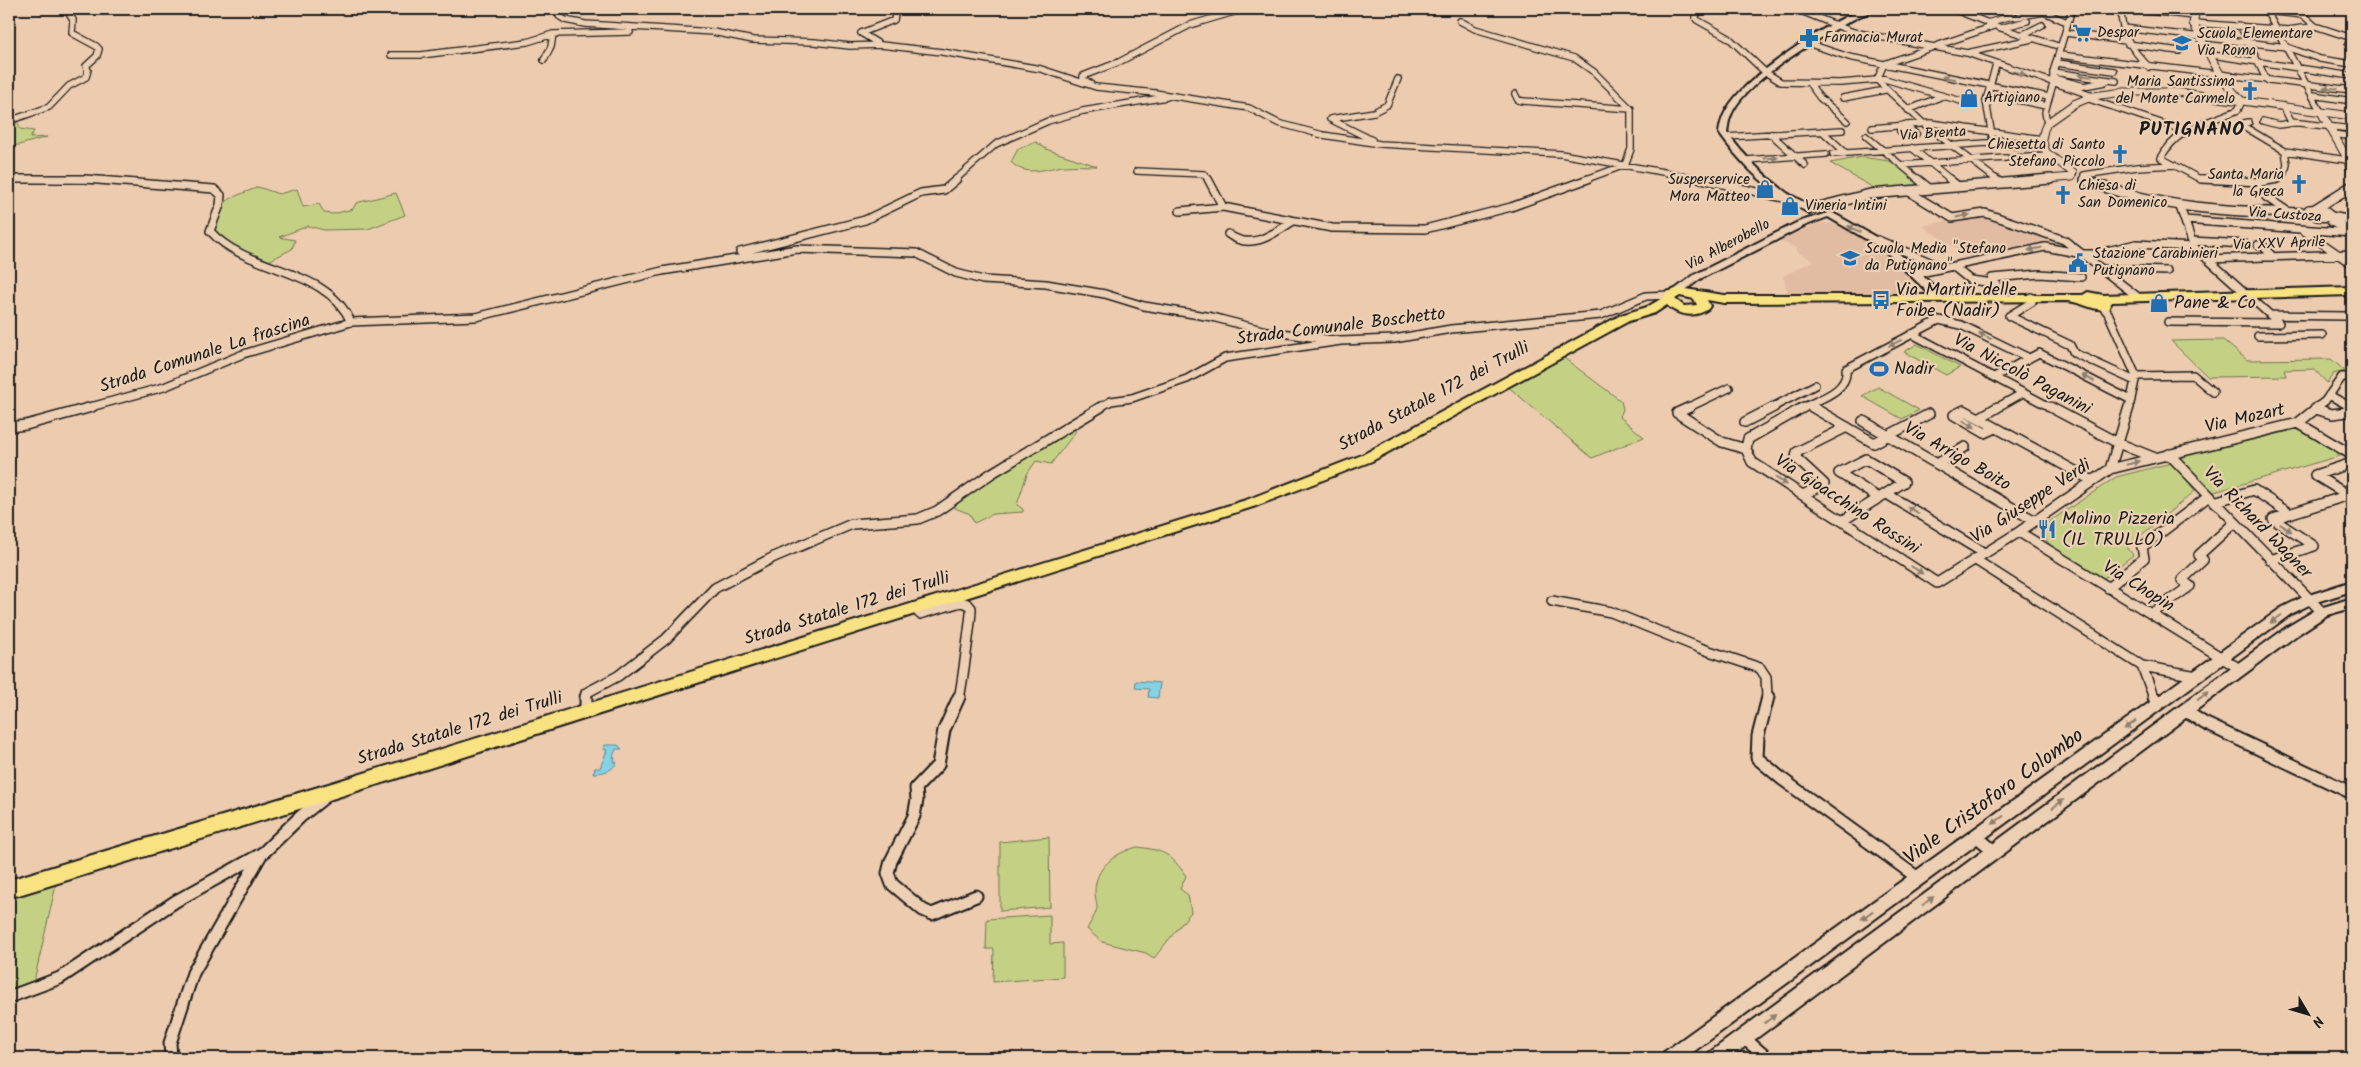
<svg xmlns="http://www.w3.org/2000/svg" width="2361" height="1067" font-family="Kalam,sans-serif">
	<rect width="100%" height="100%" fill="#edcbaf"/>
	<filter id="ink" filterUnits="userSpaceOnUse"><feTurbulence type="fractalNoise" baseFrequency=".02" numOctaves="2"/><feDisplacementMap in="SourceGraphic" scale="10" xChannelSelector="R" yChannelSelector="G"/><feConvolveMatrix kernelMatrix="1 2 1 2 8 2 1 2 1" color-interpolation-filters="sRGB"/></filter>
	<g filter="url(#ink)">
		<path fill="#e1bca2" d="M1979,214l80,26 2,3 -6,2 -15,-2 -66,17 -52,-34z
			M1824,223l10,1 46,23 10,13 24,22h-18l8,11h-116l-5,-17 30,-15 -16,-10v-3l-17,-7 34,-16z"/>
		<path fill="#c4d185" stroke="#707650" d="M15,120l5,6 -2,1 2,2 14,2 -4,7 17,-1 -28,8h-10v-23z
			M1036,142l10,7 51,17c-11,0 -22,-1 -33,0 -18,2 -38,12 -53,-4l7,-13z
			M1862,157l34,5 26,23 -43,6 -49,-28z
			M258,187l21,7 18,-5 6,18 16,-3 5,9 9,1 20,-5 3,-6 40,-10 9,22 -37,14 -44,1 -16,-4 -29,11 16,3 -3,9 -29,15c-12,-4 -27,-6 -37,-13 -17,-11 -13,-37 0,-49 8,-7 22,-10 32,-15z
			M2223,340l24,20 84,-1 14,12 -12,3 -6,9 -13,-14 -30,1 2,6 -78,1 -37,-36z
			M1917,344l43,23 -14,8 -42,-23z
			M1560,355l61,46 2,8 -3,8 24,20 -52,21 -87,-74z
			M1878,387l41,23 -17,9 -40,-23z
			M1071,426l5,5 -25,33 -15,-3 -9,13 -10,31 6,4v3l-30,2 -19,9 -4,-9 -15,-6v-5z
			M2290,427l15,5 38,23 -132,38 -31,-35 2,-2z
			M2171,463l4,1 20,27 -68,56 6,8 -30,24 -52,-33 -9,-11 1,-9 73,-49z
			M1049,837l1,70 -50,4v-69z
			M1137,847c27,3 34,7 49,29l-6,13 8,6 3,17 -37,46 -8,-5 -44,-11 -15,-13c3,-6 9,-15 10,-21 0,-5 -2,-11 -2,-16 0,-25 20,-39 42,-45z
			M57,880l-25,110 -23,9v-103z
			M1050,915v29l13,-1v34l-70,5 1,-33h-8l1,-30z"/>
		<path fill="#85d2e4" stroke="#5b8994" d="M1136,681l24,2 -2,15 -10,-1 1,-8 -14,-1z
			M605,745h13l4,4h-6l-3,8 2,1 -1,4h3c-4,9 -14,11 -24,11l2,-5h5l7,-18 -4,-1z"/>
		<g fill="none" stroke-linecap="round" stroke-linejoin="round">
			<path stroke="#c3a892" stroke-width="7" stroke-dasharray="7 4" stroke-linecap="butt" d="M2245,244l13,1"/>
			<g stroke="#1c1c1c" stroke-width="8">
				<path id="minor-far3" d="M560,9l-1,7 6,4 20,4 128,8 40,8 61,2 36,4 31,-1 61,7 99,17 55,18 59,6 94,15 29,15 45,12 57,9 181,10 147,26
					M1701,9l-6,8 2,3 32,18 36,34 16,10 59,1 37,-3
					M1796,9l57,23 114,21 126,43
					M1953,9l48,19 60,19
					M2037,9l30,13
					M2125,9l-4,3c1,24 11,38 28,55
					M2129,9l65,7
					M2262,9l5,3 54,100
					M2265,11l38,4 12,11 37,12
					M2016,17l28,-5
					M1460,21l15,8 99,29 20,14 37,37v40l-6,16 -41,15
					M1987,23l25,-7
					M2193,23l96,7 26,-4
					M2241,27l26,54
					M2001,28l26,-7
					M2123,28l164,19 33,12 32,5
					M2066,33l60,8
					M2022,35l20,-10
					M2352,39l-4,5 4,7
					M1807,43l42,14 200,40
					M879,44l-18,-11 33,-13 2,-11
					M2128,44l51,7
					M1967,53l65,-14
					M391,55h30l106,-13 26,-8 77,-2
					M2060,55l292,35
					M2212,55l140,21
					M544,60l7,-13 2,-13
					M2057,63l57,8
					M2053,72l63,9
					M1878,77l83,24
					M2053,78l31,8
					M1877,80l47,44 73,56
					M1877,80l7,-16 110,-38
					M1090,83l-7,-3v-4l36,-14 71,-37 54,-16
					M1809,83l11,15 27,23
					M2074,88l31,-6
					M1515,94l3,6 5,1 108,8
					M1988,94l58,12
					M2313,95l39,6
					M1843,98l42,-8
					M2086,98l96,32
					M2283,106l8,16 61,7
					M1908,110l32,-13
					M9,121l40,-14 20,-21 17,-9 2,-7 -2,-4 11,-10 2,-7 -3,-3 -24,-13 1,-13 -7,-11
					M2263,121l15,4 16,-2
					M2249,122l-9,2 45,27 2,13 -2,9 -11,7
					M2047,123l-2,-11 8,-28v-12l19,-63
					M1904,125l12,9 -10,1 -6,-4 10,-1
					M1872,128l59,-5 111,16
					M1822,131l24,22
					M1771,134l34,31
					M2334,134l18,3
					M1866,136l53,44
					M1992,136l-6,-35 10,-37
					M1726,137l116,-7
					M1372,140l-42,-21 44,-7 13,-7 11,-26
					M1912,148l39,32
					M2285,151l62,9
					M1833,154l154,-11 57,5
					M2012,158l38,-2
					M1747,160l79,-6
					M1901,165l105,-7
					M1137,171l67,3 5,6
					M2084,175l53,-8 37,-2
					M9,179l89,1
					M955,180l41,-36 52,-23 35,-10 84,-14
					M2229,180l-31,-2 -37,-20c16,-31 47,-35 77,-48l4,-9"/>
			</g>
			<g stroke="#1c1c1c" stroke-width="10">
				<path id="minor-far2" d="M9,179h76l129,10 7,6 -1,10 -10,26c39,43 116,35 141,91
					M1208,179l15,28 109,21 93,1 86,-22 77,-28
					M1701,179l87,20
					M1918,179l11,9
					M1949,179l9,7
					M1995,179l6,4
					M2201,179l59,3 18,-3
					M2256,184l10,13 24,16
					M1906,190l46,28 33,-5 79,27 74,57
					M2180,207l13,38
					M1180,211l43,-4
					M2331,216l21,4
					M2185,220l167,13
					M2303,230l49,34
					M1228,234c23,17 44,1 65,-13
					M1878,240l66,28
					M2192,241l53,3
					M2258,245h4l11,12
					M740,252l125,-32 56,-27 23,-3 13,-11
					M2207,259l145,-5
					M1954,267l16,13 25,3
					M2102,269l65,2
					M1915,274l130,-27 38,7h12l41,-10 58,3
					M2005,297l-13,-19 48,-4 41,3
					M2031,297l1,5 -23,14 61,29 4,8 61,28
					M2102,306l6,7 28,63 -7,32
					M2270,315l76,1 6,2
					M2168,322l111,1 -85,-76
					M1912,334l140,74
					M2258,336l64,-1
					M2136,376l57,-1 20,17
					M1994,377l45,-24 92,47
					M2329,395l20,11 -1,2
					M1809,405l5,3
					M87,408l77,-21 79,-33 108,-32 125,-5 186,-46 135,-22 119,4 40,20 27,7 63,4 59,10 39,12 68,11 54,14 75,10
					M1099,408l12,-7 21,-3 55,-19 38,-21 116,-17 53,-2 57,-10 150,-14 45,-19 25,-1
					M1687,408l42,-20
					M1771,408l44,-23
					M1802,408c17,-9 47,-17 44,-39l93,-49 22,5 68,33
					M1996,408l27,-15
					M2316,408l9,-7 17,-24h10"/>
			</g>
			<g stroke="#1c1c1c" stroke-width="12">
				<path id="minor-far1" d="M1690,407l-13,6 45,29 24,7
					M1812,407l62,36 55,-29
					M2050,407l68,36 37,15
					M2316,409l16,5 15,-2 2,-5
					M1979,418l19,-11
					M1863,421l172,100
					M1745,422l29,-15
					M2298,423l54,32
					M9,427l17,-2 66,-18
					M1996,428l-11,5 -31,-18 10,-5 129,71
					M1746,449l6,13 185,121 82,-51 91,-63 19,-62
					M1746,449l2,-10 56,-32
					M2169,454l153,158
					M1866,459l38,23 -25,16 -40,-25z
					M1937,464l28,-17
					M2110,469l188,-46 20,-16
					M1887,494l97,59
					M1803,495l21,-11 -28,-26 1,-6 50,-25
					M2348,495l-33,-20 37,-12
					M2214,502l40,-12 36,24
					M1842,521l37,-23
					M2019,532l221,137
					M2314,546l-41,-27 79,-25
					M1974,559l168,107
					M2270,560l44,-14
					M2108,588l36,-30 -2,-11 67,-51
					M1552,601l59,11 89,36 60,20 6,9 1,21
					M915,608l5,6 41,-12c4,1 8,2 10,6 1,5 -10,84 -12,90
					M2151,614l39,-28 -8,-6 21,-20 -4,-5 35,-32
					M586,698v-5l32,-17 48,-37 49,-51 59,-31 78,-33 66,-5 19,-8 55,-38 109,-66
					M2154,698l-12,-32 55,10"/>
			</g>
			<g stroke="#1c1c1c" stroke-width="15">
				<path id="minor" d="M586,697v14
					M959,697l-15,33 -6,35 -22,23 1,12 -3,16 -23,45 -3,12 4,11 31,26 9,4 44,-18
					M1768,697l-10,39 -1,22 25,21 136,99
					M2154,697l3,8
					M2184,710l20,13 148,70
					M1976,836l18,15
					M9,997l51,-19 116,-77 87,-48 37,-36 25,-20
					M1744,1038l23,20
					M171,1058l-1,-15 23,-70 69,-120"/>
			</g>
			<g stroke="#1c1c1c" stroke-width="9">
				<path id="tertiary-far1" d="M2192,9l3,6 -2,8c14,26 27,58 49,78
					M2321,112l26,46 5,16
					M2073,173l-27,-21 -4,-13 2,-9 3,-7 27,-19 19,-8 31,-4h52l176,24
					M2036,180l36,-3"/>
			</g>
			<g stroke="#1c1c1c" stroke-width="12">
				<path id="tertiary" d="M2085,180c73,29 147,32 225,33
					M1819,207l51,-13 181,-15
					M2315,209l37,-23
					M2330,217l-13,-1 -8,-6c14,-3 20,5 29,14
					M2332,221l20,11"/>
			</g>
			<g stroke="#1c1c1c" stroke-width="4">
				<path id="secondary" d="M1866,9h11c-6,4 -15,5 -21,9 -33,18 -115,64 -126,100 -2,4 -2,10 -3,15 17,23 37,43 60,60 9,6 22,10 30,18l-8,2c-37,-19 -66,-46 -90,-80 2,-14 6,-23 15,-34 19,-25 101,-83 132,-90z
					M1831,212l59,33 55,52v4h-8l-54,-52 -55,-32 -24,9 -104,53 -21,16h-8l-1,-2 24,-18 104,-53z
					M2352,581v10l-39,12 -22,11 -606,444h-24l3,-6 617,-444 22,-11z
					M2352,598v10l-25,7 -30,20 -567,423h-23l3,-6 577,-425 30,-18z"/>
			</g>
			<g stroke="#1c1c1c" stroke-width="4">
				<path id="primary" d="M2352,287v8l-240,7 -4,7c-14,3 -26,-7 -41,-8l-343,2 -17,-3 3,6 -2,3c-12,9 -30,7 -41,-4l-12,8 -26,8 -257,140 -116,45 -921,292 -326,100v-18l326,-98 911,-282 116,-45 259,-140 26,-8 17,-10 3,-5 12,-4 45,7h359l5,-3 15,3zM1680,296l14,3 3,6 -13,1 -9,-7z"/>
			</g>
			<use href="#minor-far3" stroke="#edd0b3" stroke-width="5.5"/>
			<use href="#minor-far2" stroke="#edd0b3" stroke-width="7"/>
			<use href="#minor-far1" stroke="#edd0b3" stroke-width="9"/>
			<use href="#minor" stroke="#edd0b3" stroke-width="11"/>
			<use href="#tertiary-far1" stroke="#edd0b3" stroke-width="7"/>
			<use href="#tertiary" stroke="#edd0b3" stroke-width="9"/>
			<use href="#secondary" fill="#edd0b3" fill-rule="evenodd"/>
			<use href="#primary" fill="#f8e281" fill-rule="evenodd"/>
		</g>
		<defs><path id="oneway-solid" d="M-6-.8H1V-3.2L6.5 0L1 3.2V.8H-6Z" transform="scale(1.25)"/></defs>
		<g fill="#8f7f6f">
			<use href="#oneway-solid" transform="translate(2019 73) rotate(20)"/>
			<use href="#oneway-solid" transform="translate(2085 76) rotate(-172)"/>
			<use href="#oneway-solid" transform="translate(1949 78) rotate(-169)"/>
			<use href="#oneway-solid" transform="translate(2330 88) rotate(-176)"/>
			<use href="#oneway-solid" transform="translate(1771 158) rotate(-4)"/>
			<use href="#oneway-solid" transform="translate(1963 216) rotate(-11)"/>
			<use href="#oneway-solid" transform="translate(1854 229) rotate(-155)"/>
			<use href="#oneway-solid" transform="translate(2035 249) rotate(168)"/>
			<use href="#oneway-solid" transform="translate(1985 336) rotate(-153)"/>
			<use href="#oneway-solid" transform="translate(1895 343) rotate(153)"/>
			<use href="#oneway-solid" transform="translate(2088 378) rotate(-153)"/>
			<use href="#oneway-solid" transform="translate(1969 424) rotate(30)"/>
			<use href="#oneway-solid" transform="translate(2133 463) rotate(-14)"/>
			<use href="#oneway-solid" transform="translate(1781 481) rotate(33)"/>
			<use href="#oneway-solid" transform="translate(1913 510) rotate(-148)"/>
			<use href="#oneway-solid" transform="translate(2286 528) rotate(33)"/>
			<use href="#oneway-solid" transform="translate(1917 570) rotate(33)"/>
			<use href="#oneway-solid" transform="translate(2276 619) rotate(145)"/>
			<use href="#oneway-solid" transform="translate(2203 696) rotate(-36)"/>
			<use href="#oneway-solid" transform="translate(2130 725) rotate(144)"/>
			<use href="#oneway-solid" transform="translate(2058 804) rotate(-37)"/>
			<use href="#oneway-solid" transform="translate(1998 820) rotate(144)"/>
			<use href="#oneway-solid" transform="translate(1928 901) rotate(-37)"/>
			<use href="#oneway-solid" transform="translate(1867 915) rotate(144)"/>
			<use href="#oneway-solid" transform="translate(1770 1019) rotate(-37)"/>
		</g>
	</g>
	<defs>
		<g id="supermarket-bare" transform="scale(1.5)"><path d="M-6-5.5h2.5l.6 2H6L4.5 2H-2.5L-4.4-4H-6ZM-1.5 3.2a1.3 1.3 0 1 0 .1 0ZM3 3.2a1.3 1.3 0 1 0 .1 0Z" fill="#1f6fb2" stroke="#edd0b3" stroke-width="2.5" paint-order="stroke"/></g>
		<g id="pharmacy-bare" transform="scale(1.5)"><path d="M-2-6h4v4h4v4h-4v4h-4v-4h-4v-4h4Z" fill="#1f6fb2" stroke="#edd0b3" stroke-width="2.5" paint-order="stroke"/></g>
		<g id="school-bare" transform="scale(1.5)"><path d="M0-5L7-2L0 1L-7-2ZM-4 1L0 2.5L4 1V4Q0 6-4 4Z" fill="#1f6fb2" stroke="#edd0b3" stroke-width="2.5" paint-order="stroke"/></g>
		<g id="church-bare" transform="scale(1.5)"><path d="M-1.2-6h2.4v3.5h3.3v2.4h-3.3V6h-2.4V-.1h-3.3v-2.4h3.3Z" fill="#1f6fb2" stroke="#edd0b3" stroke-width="2.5" paint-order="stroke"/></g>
		<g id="shop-bare" transform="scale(1.5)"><path d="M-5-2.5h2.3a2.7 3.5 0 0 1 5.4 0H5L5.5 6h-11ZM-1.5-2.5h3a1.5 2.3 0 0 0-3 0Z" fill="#1f6fb2" stroke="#edd0b3" stroke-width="2.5" paint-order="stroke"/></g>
		<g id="civic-bare" transform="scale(1.5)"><path d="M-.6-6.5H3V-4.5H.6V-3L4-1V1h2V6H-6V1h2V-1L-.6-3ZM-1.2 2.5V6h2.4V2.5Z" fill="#1f6fb2" stroke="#edd0b3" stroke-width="2.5" paint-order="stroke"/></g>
		<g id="bus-bare" transform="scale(1.5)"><path d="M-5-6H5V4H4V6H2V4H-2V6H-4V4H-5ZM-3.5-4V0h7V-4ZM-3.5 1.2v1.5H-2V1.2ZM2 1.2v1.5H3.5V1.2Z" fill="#1f6fb2" stroke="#edd0b3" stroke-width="2.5" paint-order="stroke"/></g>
		<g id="stadium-bare" transform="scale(1.5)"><path d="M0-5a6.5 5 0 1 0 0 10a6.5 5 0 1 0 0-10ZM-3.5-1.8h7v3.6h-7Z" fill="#1f6fb2" stroke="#edd0b3" stroke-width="2.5" paint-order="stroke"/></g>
		<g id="restaurant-bare" transform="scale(1.5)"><path d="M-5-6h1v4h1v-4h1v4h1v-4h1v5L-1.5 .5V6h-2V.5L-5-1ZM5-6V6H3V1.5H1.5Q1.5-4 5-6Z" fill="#1f6fb2" stroke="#edd0b3" stroke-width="2.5" paint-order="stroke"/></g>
	</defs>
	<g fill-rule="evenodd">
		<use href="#supermarket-bare" x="2082" y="33"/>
		<use href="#pharmacy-bare" x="1809" y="38"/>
		<use href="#school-bare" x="2182" y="43"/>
		<use href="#church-bare" x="2250" y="91"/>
		<use href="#shop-bare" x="1969" y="98"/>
		<use href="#church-bare" x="2120" y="154"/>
		<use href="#church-bare" x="2299" y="184"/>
		<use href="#shop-bare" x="1765" y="189"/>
		<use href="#church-bare" x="2063" y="195"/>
		<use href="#shop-bare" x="1790" y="206"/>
		<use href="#school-bare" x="1850" y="258"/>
		<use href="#civic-bare" x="2078" y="263"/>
		<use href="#bus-bare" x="1881" y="300"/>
		<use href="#shop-bare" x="2159" y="303"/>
		<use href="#stadium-bare" x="1879" y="369"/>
		<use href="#restaurant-bare" x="2047" y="529"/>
	</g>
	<g text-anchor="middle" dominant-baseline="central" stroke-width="4.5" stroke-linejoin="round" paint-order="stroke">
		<g font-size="15" fill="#1c1c1c" stroke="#edd0b3" text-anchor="start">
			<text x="2097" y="33">Despar</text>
			<text x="2197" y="34">Scuola Elementare<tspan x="2197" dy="17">Via Roma</tspan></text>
			<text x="1824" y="38">Farmacia Murat</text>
			<text x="2235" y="82" text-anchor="end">Maria Santissima<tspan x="2235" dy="17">del Monte Carmelo</tspan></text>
			<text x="1984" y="98">Artigiano</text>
			<text x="2105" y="145" text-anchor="end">Chiesetta di Santo<tspan x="2105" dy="17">Stefano Piccolo</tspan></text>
			<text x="2284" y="175" text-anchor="end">Santa Maria<tspan x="2284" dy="17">la Greca</tspan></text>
			<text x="1750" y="180" text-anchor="end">Susperservice<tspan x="1750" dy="17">Mora Matteo</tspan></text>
			<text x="2078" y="186">Chiesa di<tspan x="2078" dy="17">San Domenico</tspan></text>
			<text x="1805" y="206">Vineria Intini</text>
			<text x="1865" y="249">Scuola Media "Stefano<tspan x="1865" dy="17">da Putignano"</tspan></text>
			<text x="2093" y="254">Stazione Carabinieri<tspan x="2093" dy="17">Putignano</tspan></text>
		</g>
		<g font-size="15" fill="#1c1c1c" stroke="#edd0b3">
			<text transform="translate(1933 134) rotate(-4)">Via Brenta</text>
			<text transform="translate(2285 215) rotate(4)">Via Custoza</text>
			<text transform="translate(2279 244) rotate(-2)">Via XXV Aprile</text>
			<text transform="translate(1728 245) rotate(-28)">Via Alberobello</text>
		</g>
		<g font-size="18" fill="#1c1c1c" stroke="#edd0b3" text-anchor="start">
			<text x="1896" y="290">Via Martiri delle<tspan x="1896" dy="21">Foibe (Nadir)</tspan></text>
			<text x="2174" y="303">Pane &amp; Co</text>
			<text x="1894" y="369">Nadir</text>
			<text x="2062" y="519">Molino Pizzeria<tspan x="2062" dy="21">(IL TRULLO)</tspan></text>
		</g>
		<g font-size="18" fill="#1c1c1c" stroke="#edd0b3">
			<text transform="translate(1341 327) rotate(-7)">Strada Comunale Boschetto</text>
			<text transform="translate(205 354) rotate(-18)">Strada Comunale La frascina</text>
			<text transform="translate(2022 375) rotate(28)">Via Niccolò Paganini</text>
			<text transform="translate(1434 397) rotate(-28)">Strada Statale 172 dei Trulli</text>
			<text transform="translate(2245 419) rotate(-13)">Via Mozart</text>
			<text transform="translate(1957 457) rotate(30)">Via Arrigo Boito</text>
			<text transform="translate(2031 502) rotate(-33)">Via Giuseppe Verdi</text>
			<text transform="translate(1847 505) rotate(33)">Via Gioacchino Rossini</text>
			<text transform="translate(2257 523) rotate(46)">Via Richard Wagner</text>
			<text transform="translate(2138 587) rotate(32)">Via Chopin</text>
			<text transform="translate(847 609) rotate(-17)">Strada Statale 172 dei Trulli</text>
			<text transform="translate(460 729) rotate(-17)">Strada Statale 172 dei Trulli</text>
		</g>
		<g font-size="19" font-weight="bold" letter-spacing="1" fill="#1c1c1c" stroke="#edd0b3">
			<text x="2192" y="130">PUTIGNANO</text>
		</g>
		<g font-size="21" fill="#1c1c1c" stroke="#edd0b3">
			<text transform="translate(1994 797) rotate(-36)">Viale Cristoforo Colombo</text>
		</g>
	</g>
	<rect width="2361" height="1067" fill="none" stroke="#edd0b3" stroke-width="30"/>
	<rect x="15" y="15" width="2331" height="1037" fill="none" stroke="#1c1c1c" stroke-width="2" filter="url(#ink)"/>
	<g transform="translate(2308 1014) rotate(128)" stroke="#edd0b3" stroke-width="4" paint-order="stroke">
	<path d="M0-4L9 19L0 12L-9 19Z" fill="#1c1c1c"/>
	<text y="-8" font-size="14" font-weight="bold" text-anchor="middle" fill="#1c1c1c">N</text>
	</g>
</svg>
